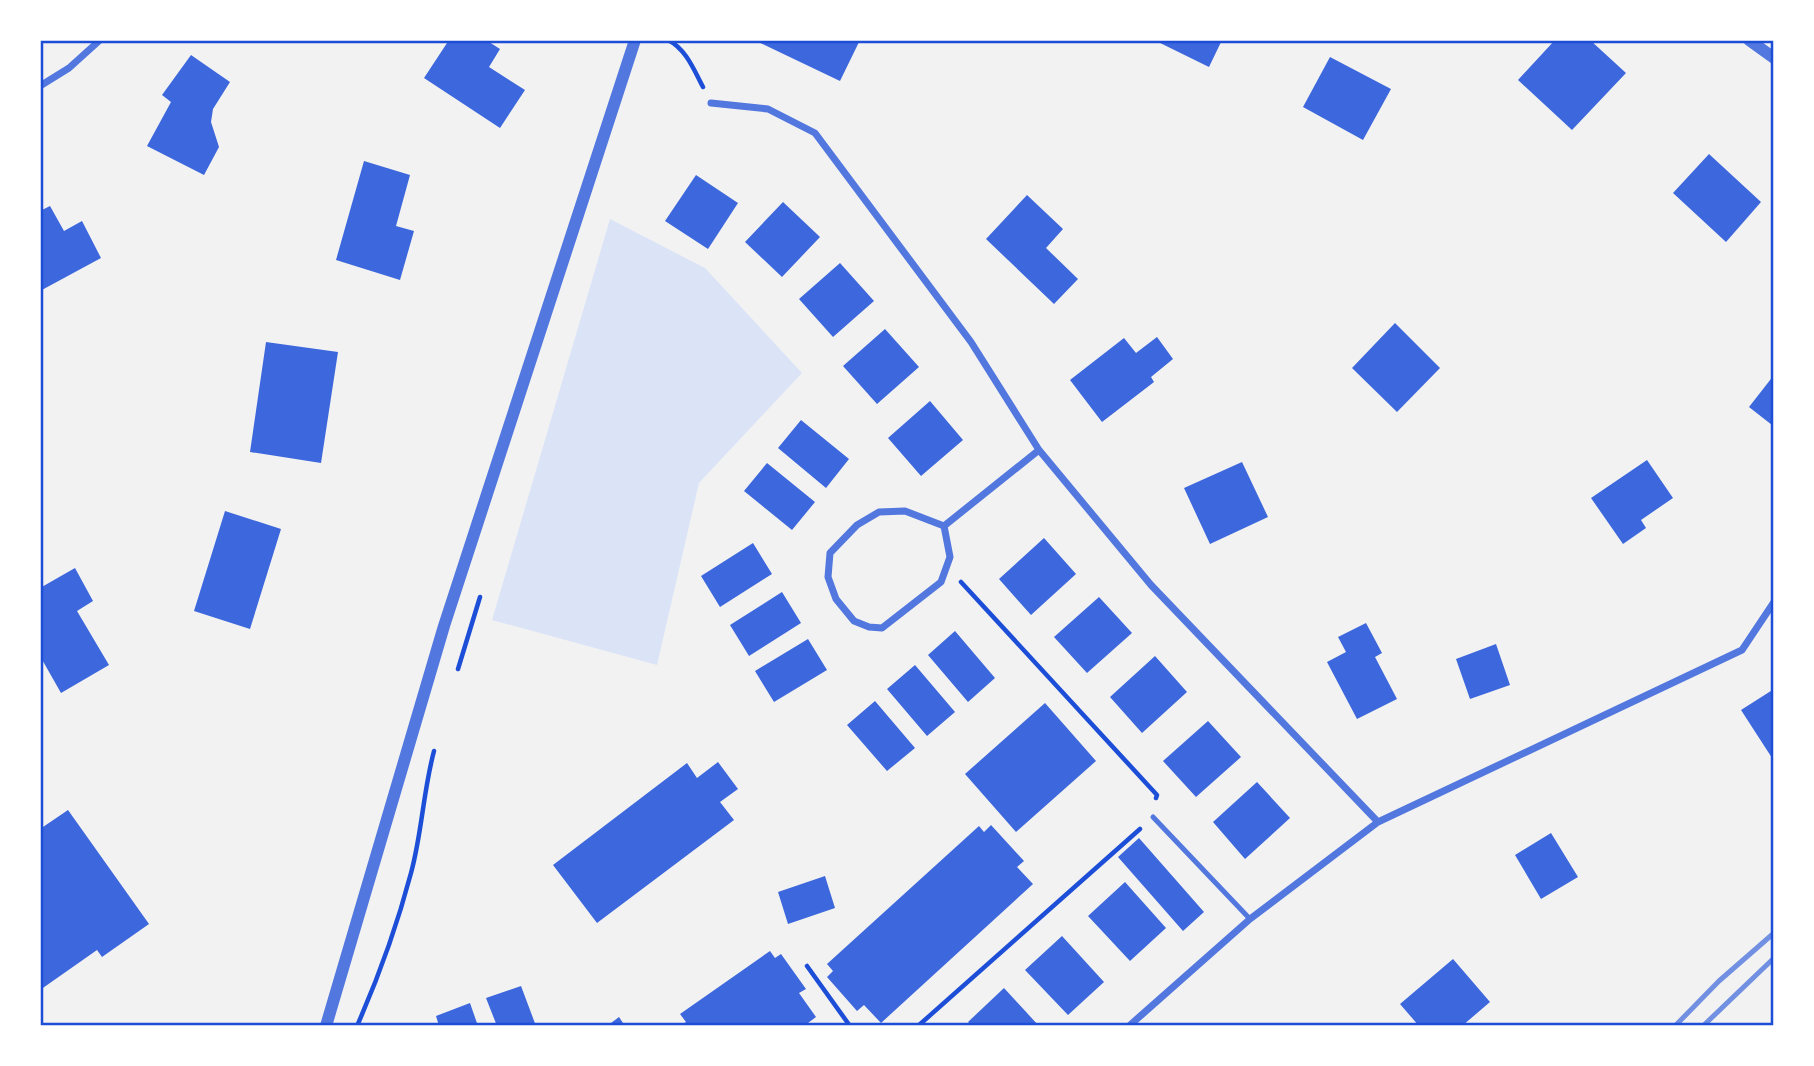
<svg xmlns="http://www.w3.org/2000/svg" width="1814" height="1066" font-family="'Roboto Serif',serif">
	<rect width="100%" height="100%" fill="#f2f2f2"/>
	<path fill="#dbe4f7" d="M610,219l95,49 97,105 -103,110 -42,182 -165,-45z"/>
	<path fill="#3d67dc" d="M449,40h37l14,9 -11,18 36,23 -25,38 -76,-50z
		M754,40h106l-20,41z
		M1154,40h68l-13,27z
		M1555,40h35l36,33 -54,57 -54,-50z
		M191,55l39,27 -17,27 -2,13 8,25 -15,28 -57,-29 24,-44 -9,-7z
		M1330,57l61,32 -28,51 -60,-33z
		M1709,154l52,48 -35,40 -53,-49z
		M364,161l46,14 -14,51 18,5 -14,49 -64,-20z
		M696,175l42,28 -30,46 -43,-28z
		M1027,195l36,34 -17,19 32,31 -24,25 -68,-65z
		M783,202l37,35 -38,40 -37,-35z
		M50,206l14,25 18,-10 19,37 -61,33v-80z
		M840,263l34,38 -41,36 -34,-38z
		M1395,323l45,45 -43,44 -45,-44z
		M885,329l34,38 -42,37 -34,-38z
		M1157,337l16,22 -22,18 3,5 -52,40 -32,-42 54,-42 12,15z
		M266,342l72,10 -17,111 -71,-11z
		M1774,375v48l-2,2 -23,-18z
		M930,401l33,39 -42,36 -33,-38z
		M801,420l48,39 -23,29 -48,-40z
		M1647,460l26,38 -32,22 5,8 -23,16 -32,-46z
		M1242,462l26,55 -58,27 -26,-56z
		M767,463l48,39 -23,28 -48,-39z
		M225,511l56,18 -31,100 -56,-18z
		M1044,538l32,36 -45,41 -32,-36z
		M753,543l19,31 -52,33 -19,-31z
		M75,568l18,33 -16,10 32,54 -48,28 -21,-37v-68z
		M782,592l19,31 -52,33 -19,-31z
		M1099,597l33,36 -45,40 -33,-36z
		M1366,623l16,30 -7,4 22,42 -40,20 -30,-57 19,-10 -8,-15z
		M955,631l40,47 -27,24 -40,-47z
		M808,639l19,31 -53,32 -19,-31z
		M1496,644l14,41 -40,14 -14,-40z
		M1155,656l32,36 -45,41 -32,-36z
		M915,665l40,47 -28,24 -40,-47z
		M1774,689v72l-33,-51z
		M875,701l40,47 -28,23 -40,-46z
		M1045,703l51,58 -80,71 -51,-58z
		M1208,721l33,36 -45,40 -33,-36z
		M718,762l20,27 -18,13 14,18 -137,103 -44,-58 134,-102 10,15z
		M1257,782l33,36 -45,41 -32,-37z
		M68,810l81,114 -47,33 -5,-7 -57,40v-161z
		M991,825l33,36 -7,6 16,17 -152,139 -17,-18 -7,6 -30,-34 6,-6 -6,-7 152,-138 5,6z
		M1551,833l27,44 -37,22 -26,-44z
		M1139,838l65,74 -21,19 -65,-74z
		M825,876l10,32 -47,16 -10,-32z
		M1125,882l41,46 -36,33 -42,-45z
		M1062,936l42,46 -36,33 -43,-45z
		M770,951l5,7 6,-4 25,35 -7,4 17,24 -12,9h-123l5,-4 -6,-8z
		M1453,959l37,43 -28,24h-43l-19,-22z
		M521,986l15,40h-39l-11,-28z
		M1004,988l35,38h-67l-4,-4z
		M470,1003l8,23h-39l-3,-10z
		M619,1017l6,9h-18z"/>
	<g fill="none" stroke-linecap="round" stroke-linejoin="round">
		<path stroke="#1d4ed8" stroke-width="4.5" d="M668,40c18,9 26,30 35,47
			M961,582l196,213 -1,3
			M458,669l22,-72
			M807,966l43,60
			M357,1026c22,-50 40,-100 54,-153 11,-40 12,-81 23,-122
			M918,1026l222,-197"/>
		<path stroke="#5277de" stroke-width="5" d="M1153,817l97,102"/>
		<path stroke="#5277de" stroke-width="7" d="M40,86l29,-18 31,-28
			M711,103l57,6 47,24 156,209 68,108 112,135 227,237
			M944,526l6,31 -9,25 -59,46 -13,-1 -15,-6 -18,-22 -8,-22 2,-24 27,-28 22,-13 26,-1 39,15 95,-76
			M1129,1026l121,-107 128,-97 364,-172 32,-48"/>
		<path stroke="#5277de" stroke-width="12" d="M1749,40l25,18
			M326,1026l118,-400 191,-586"/>
		<path stroke="#7290e2" stroke-width="5" d="M1675,1026l44,-45 55,-48
			M1703,1026l71,-68"/>
	</g>
	<rect width="1814" height="1066" fill="none" stroke="#ffffff" stroke-width="84"/>
	<rect x="42" y="42" width="1730" height="982" fill="none" stroke="#1d4ed8" stroke-width="2.5"/>
</svg>
